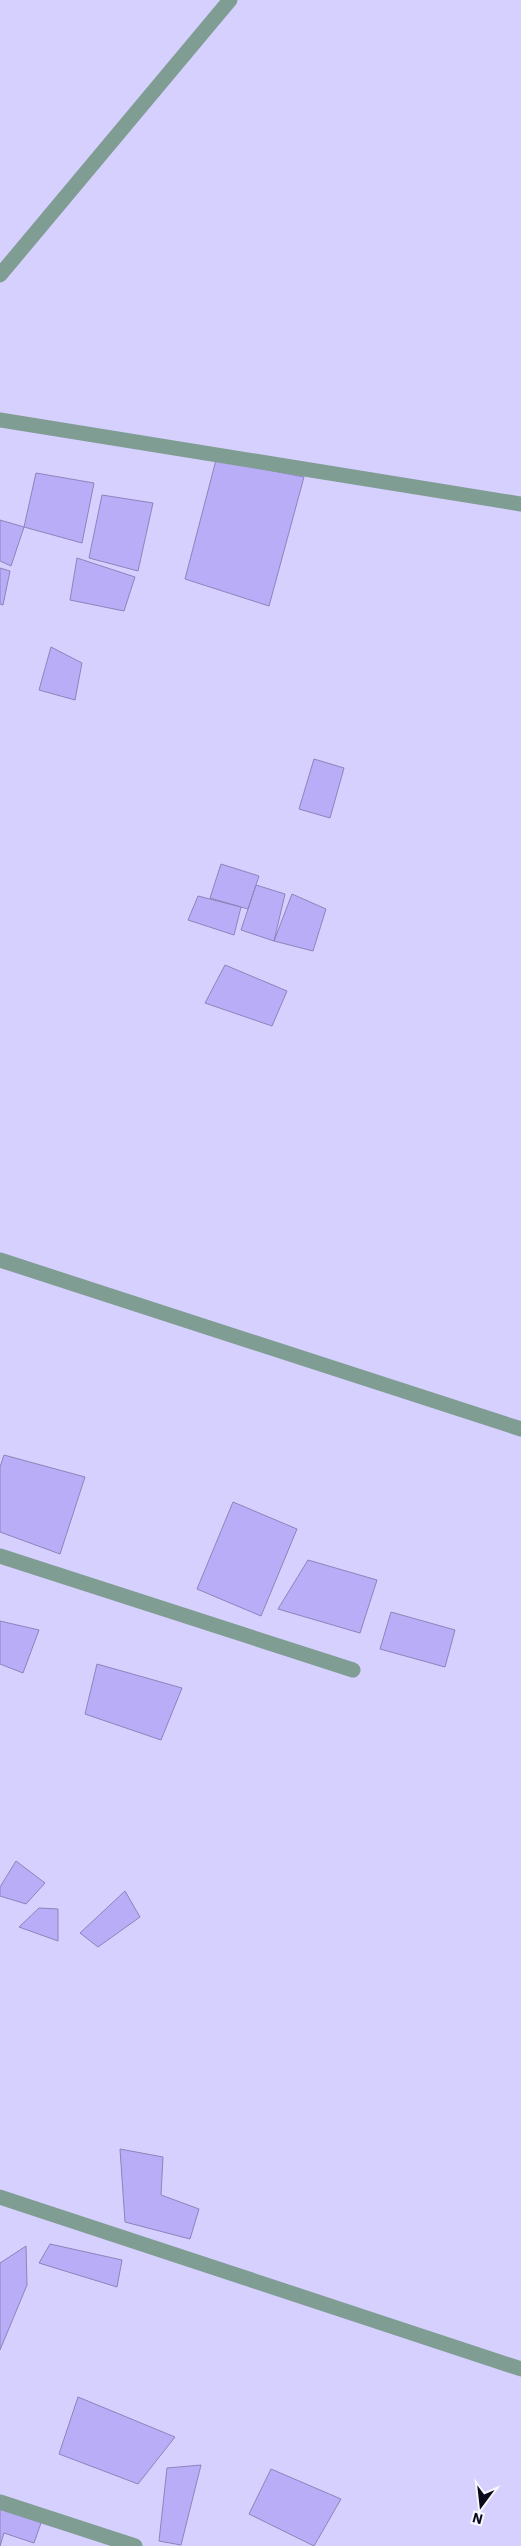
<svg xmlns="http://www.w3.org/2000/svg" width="521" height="2546" font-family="'IBM Plex Sans',sans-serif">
	<rect width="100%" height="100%" fill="#d6d0fe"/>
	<path fill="#baadf8" stroke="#8c84ba" d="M216,460l88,17 -35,129 -84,-27z
		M36,473l58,10 -12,60 -58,-16z
		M102,495l51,8 -15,68 -49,-13z
		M0,520l24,7 -13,39 -11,-5z
		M77,558l58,19 -11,34 -54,-11z
		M0,568l10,3 -7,34 -3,-1z
		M51,647l31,16 -7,37 -36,-10z
		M314,759l30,9 -14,50 -31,-9z
		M221,864l38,12 -11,33 -38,-11z
		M256,885l29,9 -11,47 -33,-11z
		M292,894l34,15 -13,42 -39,-10z
		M198,896l43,11 -7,28 -46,-15z
		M225,965l62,26 -15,35 -67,-23z
		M4,1455l81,22 -25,77 -60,-22v-65z
		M233,1502l64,27 -36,87 -64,-27z
		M308,1560l69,20 -17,53 -82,-24z
		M391,1612l64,18 -10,37 -65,-18z
		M0,1621l39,9 -16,43 -23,-9z
		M97,1664l85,24 -21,52 -76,-26z
		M16,1861l29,22 -19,21 -26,-8v-9z
		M125,1891l15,26 -42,30 -18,-14z
		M39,1908l19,1v32l-39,-14z
		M120,2149l43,8 -2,38 38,14 -9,30 -65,-17z
		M50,2244l72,16 -5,27 -78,-24z
		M26,2246l1,39 -27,65v-87z
		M78,2397l97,40 -37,47 -79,-30z
		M201,2465l-20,80 -22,-4 8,-73z
		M271,2469l70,30 -27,47 -65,-32z
		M0,2506l42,14 -8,23 -30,-10 -4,13z"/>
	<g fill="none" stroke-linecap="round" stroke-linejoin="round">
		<path stroke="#809d93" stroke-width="15" d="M0,420l521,84
			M0,1260l521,169
			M0,1556l353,114
			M0,2197l521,172
			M0,2502l135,44"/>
		<path stroke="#809d93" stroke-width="15" d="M0,275l230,-275"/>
	</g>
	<g transform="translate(481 2506) rotate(195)" stroke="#f7f7fd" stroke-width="4" paint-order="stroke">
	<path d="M0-4L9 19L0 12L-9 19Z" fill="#0c081b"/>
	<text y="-8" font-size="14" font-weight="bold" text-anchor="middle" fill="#0c081b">N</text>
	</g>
</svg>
